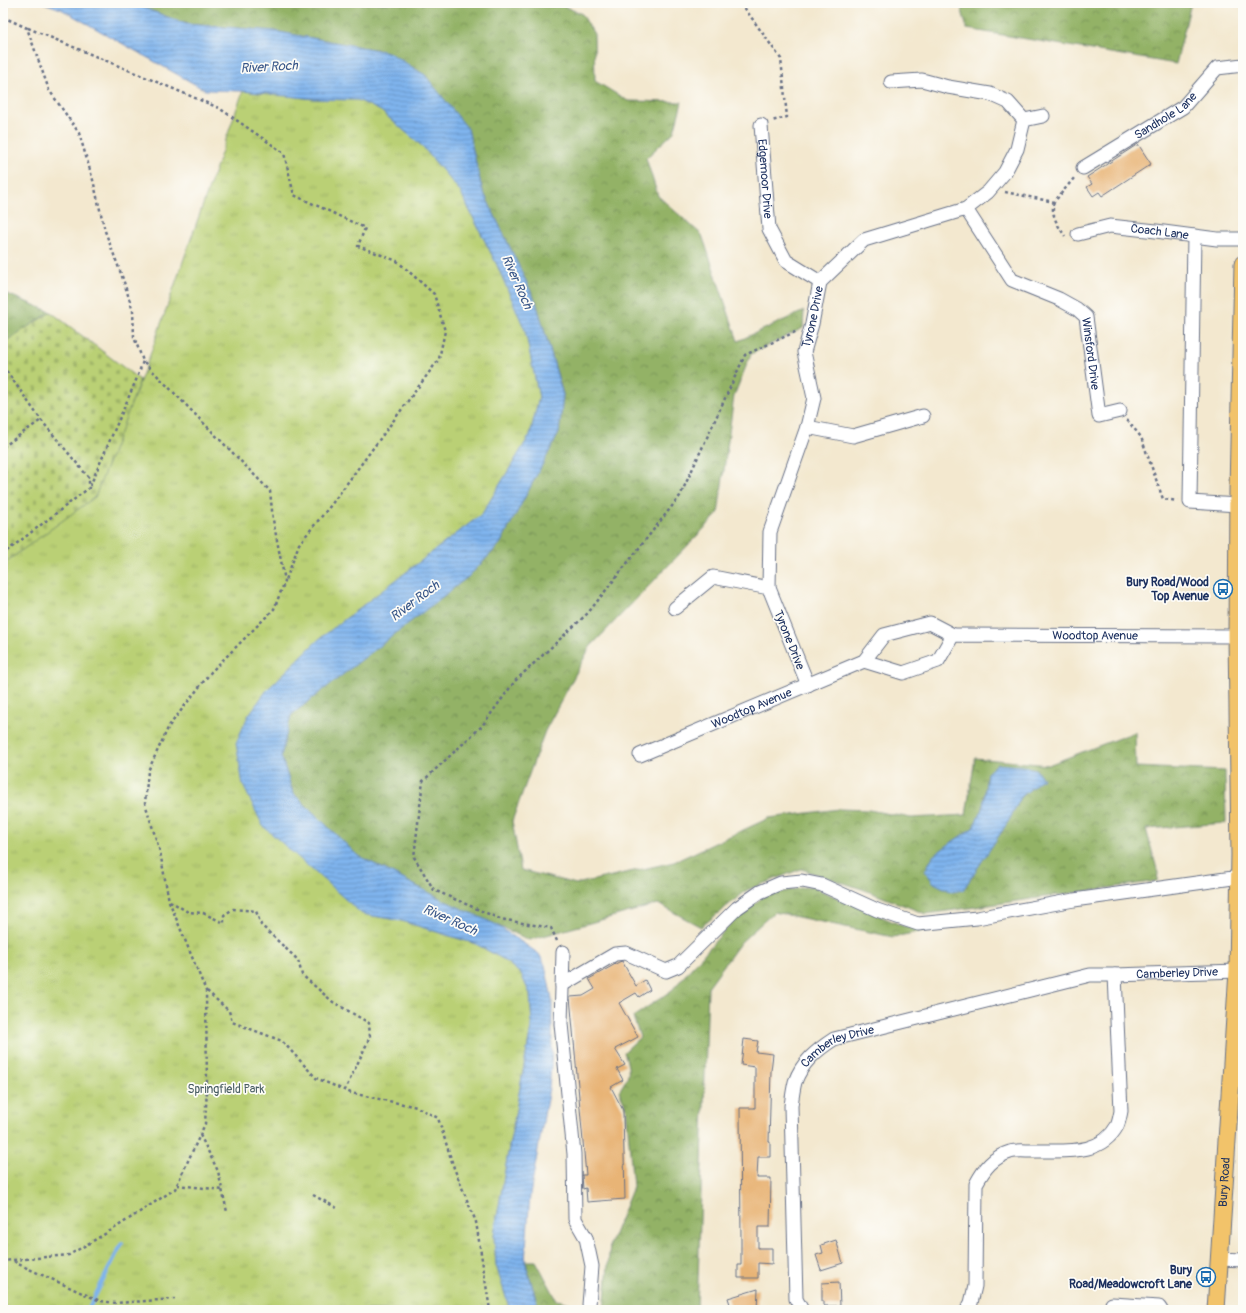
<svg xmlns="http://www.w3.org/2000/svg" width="1246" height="1313" font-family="Pangolin,sans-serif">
	<defs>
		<pattern id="forest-crowns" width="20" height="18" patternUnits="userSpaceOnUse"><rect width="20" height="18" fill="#93b266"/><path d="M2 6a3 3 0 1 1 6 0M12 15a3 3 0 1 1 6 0" fill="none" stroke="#779157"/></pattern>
		<pattern id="cemetery-stones" width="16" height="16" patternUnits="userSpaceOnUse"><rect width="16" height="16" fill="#bad075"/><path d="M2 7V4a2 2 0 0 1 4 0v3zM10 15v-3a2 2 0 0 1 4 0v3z" fill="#9fb368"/></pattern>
		<pattern id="park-tufts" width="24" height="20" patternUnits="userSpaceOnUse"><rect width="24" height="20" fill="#bad075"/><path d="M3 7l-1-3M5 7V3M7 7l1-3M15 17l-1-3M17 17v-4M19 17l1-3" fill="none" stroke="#9fb368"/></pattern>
		<pattern id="water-rules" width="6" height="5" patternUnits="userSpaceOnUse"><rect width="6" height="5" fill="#7fb4ed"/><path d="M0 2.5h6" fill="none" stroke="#6793c3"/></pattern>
	</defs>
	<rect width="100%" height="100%" fill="#fdfcf7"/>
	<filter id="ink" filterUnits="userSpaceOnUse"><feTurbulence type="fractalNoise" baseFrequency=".025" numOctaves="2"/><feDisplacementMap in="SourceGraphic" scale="8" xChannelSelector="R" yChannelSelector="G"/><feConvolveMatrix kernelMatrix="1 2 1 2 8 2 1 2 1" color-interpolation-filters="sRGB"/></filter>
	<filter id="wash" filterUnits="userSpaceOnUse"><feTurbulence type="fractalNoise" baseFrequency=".012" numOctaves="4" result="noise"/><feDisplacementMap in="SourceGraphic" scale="16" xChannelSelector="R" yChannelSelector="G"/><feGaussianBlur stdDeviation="0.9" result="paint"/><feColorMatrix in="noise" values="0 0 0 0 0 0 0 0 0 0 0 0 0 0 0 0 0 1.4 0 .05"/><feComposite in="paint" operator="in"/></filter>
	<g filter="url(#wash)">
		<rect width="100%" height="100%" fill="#f3e8cf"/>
		<path fill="url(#forest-crowns)" stroke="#577062" fill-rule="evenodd" d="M131,3h425l26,11 12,20 1,47 33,20 54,1 -8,30 -28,26 12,38 44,39 36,106 66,-30 -1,17 -52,26 -17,42 -16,118 -128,133 -45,84 -33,90 9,49 55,14 98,-22 95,-44 70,-9 30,1 42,8 55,-3 9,-57 73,7 87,-33 1,35 89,4 1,52 -80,6 12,44 -1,8 -231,33 -64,-25 -61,-20 -54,21 -46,37 -43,-23 -129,36 -84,-39 -88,-46 -64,-62 -12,-37 9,-41 179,-139 31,-32 59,-111 4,-39 -27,-92 -54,-113 -14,-60 -80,-77 -114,-21 -88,-7zM987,773l55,5 -21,19 -13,25 -56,20 21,-14 10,-21z
			M960,3h231l-15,61 -209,-35z
			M3,294h4l44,18 -48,31z
			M810,886l93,40 31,3 -41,8 -119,-25 -33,30 -33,45 -11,323h-93l6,-66 23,-57 -7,-81 -7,-15c12,-18 11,-19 5,-39l16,-15 -7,-20 39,-27 61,-69 31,-25z
			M525,1261h11l21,39 24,6v4h-42z"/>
		<path fill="url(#cemetery-stones)" stroke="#6a806a" d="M51,312l89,68 -38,105 -7,12 -92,71v-225z"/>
		<path fill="url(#park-tufts)" stroke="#6a806a" d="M243,91l71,8 44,1 23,11 41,35 38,45 37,74 28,64 14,68 -9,38 -48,79 -164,126 -51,50 -19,26 114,198 40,7 74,23 27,15 18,15 9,20 2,29 -24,130 -14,82 2,30 14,45h-507v-746l92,-67 54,-139z"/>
		<path fill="url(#water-rules)" stroke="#4d72a6" d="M44,3h87l55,21 88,7 114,21 37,23 43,54 14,60 54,113 27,93 -4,38 -59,111 -31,32 -178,139 -10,41 12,37 64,62 88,46 50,23 44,30 6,11 7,34v56l-3,33 -19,107 -5,66 14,49h-29l-14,-45 -2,-30 14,-82 24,-130 -2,-29 -9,-20 -18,-15 -27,-15 -74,-23 -40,-7 -99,-88 -20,-41 -7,-42 12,-27 19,-26 51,-50 164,-126 48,-79 9,-38 -14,-67 -28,-65 -37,-74 -38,-45 -41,-35 -23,-11 -44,-1 -71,-8 -38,-1 -144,-81z
			M997,764l25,2 13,3 8,9 -22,19 -13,25 -45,68 -11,2 -18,-9 -9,-12 8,-15 19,-14 21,-14 10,-21 4,-34z"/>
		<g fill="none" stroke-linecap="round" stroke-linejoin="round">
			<path stroke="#7fb4ed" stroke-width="4" d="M88,1310l34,-67"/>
		</g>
		<g id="blocks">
			<path fill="#e8b476" d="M1138,144l13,20 -49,32 -3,-4 -6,4 -6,-9 5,-3 -5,-7z
				M622,961l14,25 9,-6 5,10 -11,7 -3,-4 -17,10 19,34 -23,12 10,16 -8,4 6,11 -12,7 12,23 2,89 -38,3 -1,-14 -3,1 -1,-14h4l-16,-178 13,-1 12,-7 -6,-10 30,-17z
				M744,1039l14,2 -2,11 17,2 -2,17 -2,71h1v15h-12l-1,21h14l-1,49h-12v21h14v16l-14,-1v15h-20v-13h3v-24l-1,-133h15v-41l-14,-2z
				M836,1240l7,23 -22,7 -5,-15 7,-2 -2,-8z
				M839,1282l1,24h-16v-5h-2v-18z
				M758,1289l-1,21h-25l-4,-12z"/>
		</g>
	</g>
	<g filter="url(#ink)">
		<use href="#blocks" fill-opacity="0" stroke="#677086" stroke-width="1"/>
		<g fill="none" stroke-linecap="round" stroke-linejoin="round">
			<g stroke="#677086" stroke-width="15">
				<g id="minor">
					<path d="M891,82l31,-2 26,7 42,7 18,8 16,18"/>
					<path id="s1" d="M761,125l8,104 17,32 34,21"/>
					<path id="s2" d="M1083,168l100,-61 34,-39 26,-3"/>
					<path id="s3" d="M966,209l46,71 47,19 18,10 9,8 13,99 21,-5"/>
					<path id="s4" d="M1078,234l32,-8 46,5 61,8h26"/>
					<path d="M1194,236l-4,266 48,3"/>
					<path d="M807,427l46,9 70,-20"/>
					<path d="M675,608l38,-31 56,11"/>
					<path id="s5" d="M864,661l39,12 35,-12 15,-26 284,1"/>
					<path id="s6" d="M808,685l-39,-97 1,-56 37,-105 7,-29 -10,-46 8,-28 8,-42 44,-42 102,-31 22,-17 17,-20 12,-23 7,-29 19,-4"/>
					<path id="s7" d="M640,755l224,-94 20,-26 46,-12 23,12"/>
					<path d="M563,952l-2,72 13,130 1,65 11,19 6,28 -3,39"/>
					<path d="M562,985l53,-31 11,-1 40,18 12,-5 59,-58 23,-16 21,-9 21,-2 20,4 55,25 41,14 59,-6 97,-18 166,-23"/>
					<path d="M1220,1259l23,1"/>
					<path d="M1112,1304l47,3 2,3"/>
					<path id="s8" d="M802,1310l-6,-11 -5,-193c1,-8 2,-16 4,-24 7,-20 22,-32 39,-43l256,-64h25l123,-4"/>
					<path d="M967,1310l4,-7 4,-17 1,-102c8,-15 17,-27 34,-32 6,-2 15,-1 21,-1 31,-1 69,6 86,-25 2,-4 3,-10 4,-15l-6,-136"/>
				</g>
			</g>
			<g stroke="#677086" stroke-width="19">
				<g id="major">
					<path id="s9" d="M1216,1310l22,-339 2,-116 -3,-219 1,-147 5,-225"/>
				</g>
			</g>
			<path stroke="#677086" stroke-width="2.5" stroke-dasharray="3 3" stroke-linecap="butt" d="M741,3l40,56 6,58 -15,4
				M3,17l24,11 22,62 30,43 14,47 12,51 18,48 10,32 1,26 9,24 127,130 3,29 12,61 -11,28 -63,63 -42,54 -21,45 -3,32 15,49 9,49 37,90 1,98 -2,35 -30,65 -60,39 -46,27 -66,6
				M28,28l191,80 65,45 10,42 71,33 -7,18 39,15 37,33 11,37 -6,28 -108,146 -32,39 -13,36
				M1005,192l49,10 21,-25
				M1054,202c-4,12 4,24 11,34
				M3,366l38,54 48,58v10l-86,66
				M1127,420l14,17 22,62 15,2
				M3,447l38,-27
				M90,486l47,-108 6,-17
				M170,901l18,11 15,1 21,10v-8l9,-6 23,2 5,14 37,35 4,15 31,27 36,21 1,14 -25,53
				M557,941l-6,-13 -51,-9 -66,-29 -20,-33 9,-76 59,-55 33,-45 73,-68 92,-117 65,-141 52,-24
				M207,991l22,20 3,11 50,19 34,37 35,15 66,14 21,11 16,50 22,54 14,88
				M200,1135l18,36 9,41
				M177,1185l46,5
				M313,1195l24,13
				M14,1261l4,3 82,37 16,2 59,-4"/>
			<use href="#minor" stroke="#fff" stroke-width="13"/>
			<use href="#major" stroke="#f2c36a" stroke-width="17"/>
		</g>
	</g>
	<defs>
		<g id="bus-ring" transform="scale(1)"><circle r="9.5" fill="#fdfcf7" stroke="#1f6fb2" stroke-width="1.5"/><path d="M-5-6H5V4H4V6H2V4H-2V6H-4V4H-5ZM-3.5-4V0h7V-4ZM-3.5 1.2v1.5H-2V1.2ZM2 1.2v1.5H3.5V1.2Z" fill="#1f6fb2"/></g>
	</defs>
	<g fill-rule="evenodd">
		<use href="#bus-ring" x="1223" y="589"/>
		<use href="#bus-ring" x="1206" y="1277"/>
	</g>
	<g text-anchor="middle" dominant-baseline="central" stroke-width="3.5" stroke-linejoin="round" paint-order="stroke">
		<g font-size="12" fill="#1b2f5e" stroke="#fdfcf7">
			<text stroke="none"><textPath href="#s2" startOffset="98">Sandhole Lane</textPath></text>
			<text stroke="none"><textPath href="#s1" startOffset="54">Edgemoor Drive</textPath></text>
			<text stroke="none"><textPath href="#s4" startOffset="83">Coach Lane</textPath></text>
			<text stroke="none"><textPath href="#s6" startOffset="385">Tyrone Drive</textPath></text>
			<text stroke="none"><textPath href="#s3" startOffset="205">Winsford Drive</textPath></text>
			<text stroke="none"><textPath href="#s5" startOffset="250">Woodtop Avenue</textPath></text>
			<text transform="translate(789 640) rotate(68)">Tyrone Drive</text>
			<text stroke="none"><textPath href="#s7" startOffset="121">Woodtop Avenue</textPath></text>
			<text stroke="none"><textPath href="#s8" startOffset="640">Camberley Drive</textPath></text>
			<text stroke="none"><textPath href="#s8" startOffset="289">Camberley Drive</textPath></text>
			<text stroke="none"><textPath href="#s9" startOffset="128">Bury Road</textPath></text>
		</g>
		<g font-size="12" font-weight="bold" fill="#1b2f5e" stroke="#fdfcf7" text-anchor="end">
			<text x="1209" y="582">Bury Road/Wood<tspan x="1209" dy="14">Top Avenue</tspan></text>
			<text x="1192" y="1270">Bury<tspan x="1192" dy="14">Road/Meadowcroft Lane</tspan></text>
		</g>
		<g font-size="12" fill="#4b5f65" stroke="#fdfcf7">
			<text x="226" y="1089">Springfield Park</text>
		</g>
		<g font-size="13" font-style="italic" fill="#395789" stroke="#fdfcf7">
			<text transform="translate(269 67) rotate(-3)">River Roch</text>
			<text transform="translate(517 282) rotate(66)">River Roch</text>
			<text transform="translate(415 601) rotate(-37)">River Roch</text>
			<text transform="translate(450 920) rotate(24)">River Roch</text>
		</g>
	</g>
	<rect width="1246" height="1313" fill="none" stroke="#fdfcf7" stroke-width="16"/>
</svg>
